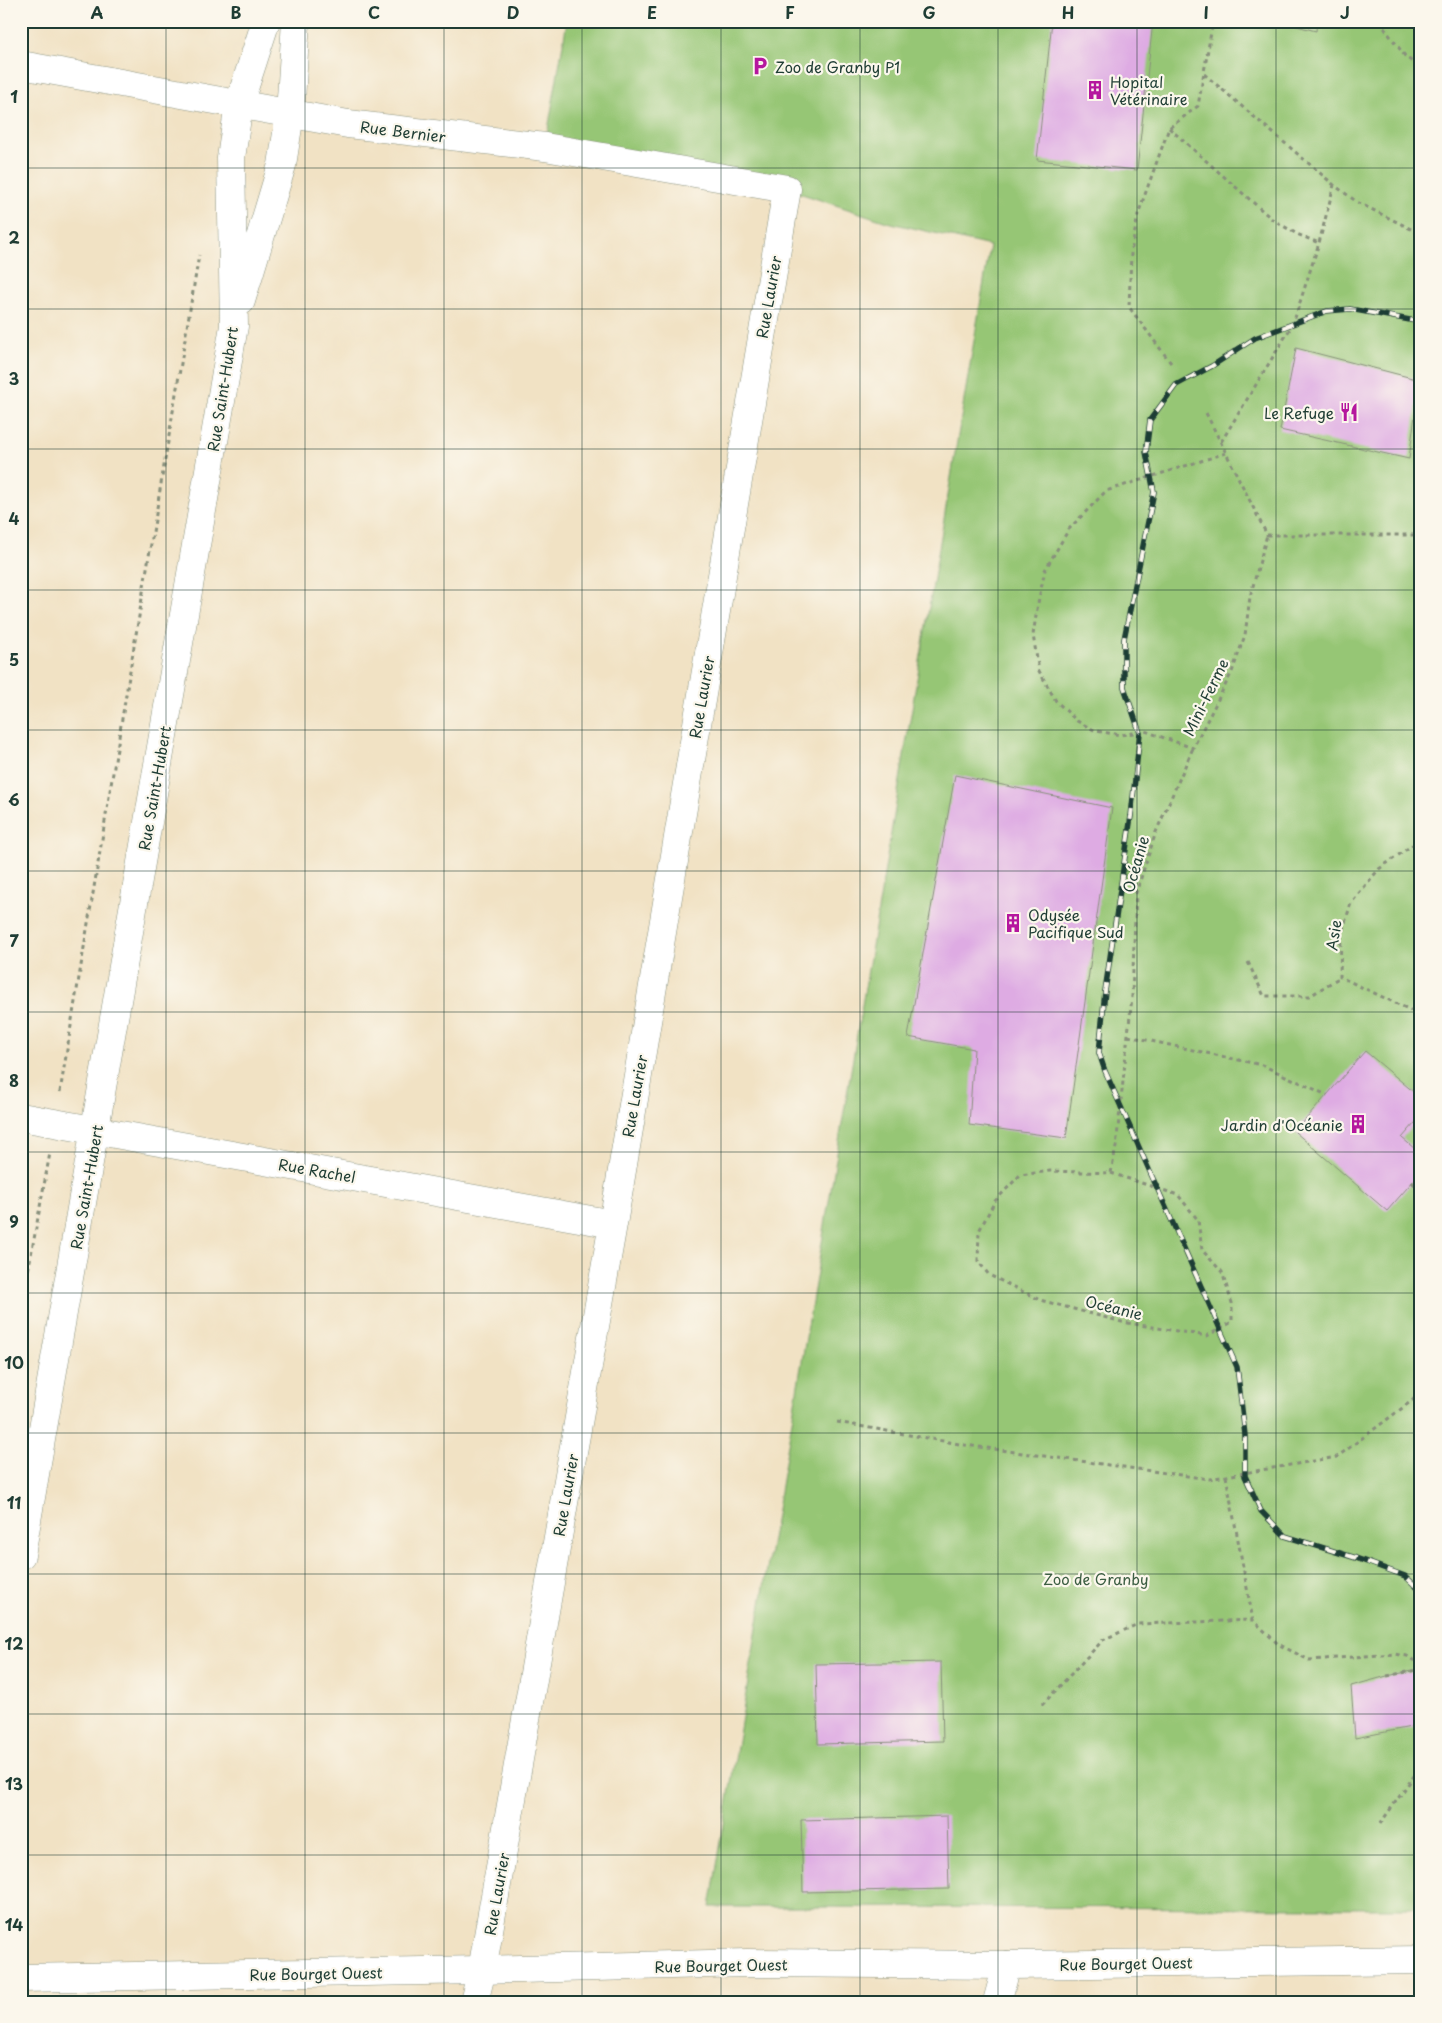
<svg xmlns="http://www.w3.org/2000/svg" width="1442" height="2023" font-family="'Playpen Sans',sans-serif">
	<rect width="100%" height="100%" fill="#fbf7ec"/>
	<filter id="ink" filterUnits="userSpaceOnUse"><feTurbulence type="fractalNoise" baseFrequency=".02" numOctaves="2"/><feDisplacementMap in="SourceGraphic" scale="10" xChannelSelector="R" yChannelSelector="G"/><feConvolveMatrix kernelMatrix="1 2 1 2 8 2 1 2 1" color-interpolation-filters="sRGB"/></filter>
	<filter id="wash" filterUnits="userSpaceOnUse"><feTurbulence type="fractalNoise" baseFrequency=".0096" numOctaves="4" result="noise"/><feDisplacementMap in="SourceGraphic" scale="20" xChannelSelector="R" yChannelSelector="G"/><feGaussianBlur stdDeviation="1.12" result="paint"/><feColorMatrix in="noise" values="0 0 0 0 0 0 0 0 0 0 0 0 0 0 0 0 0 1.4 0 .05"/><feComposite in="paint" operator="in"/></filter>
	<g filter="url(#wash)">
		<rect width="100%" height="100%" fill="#f1e2c4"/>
		<path fill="#96c675" stroke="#5a8254" d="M567,21h854v1887l-711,-1 280,-1661 -103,-24 -100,-33 -242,-42z"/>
		<g id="blocks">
			<path fill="#deabe3" d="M1052,21h101l-16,149 -100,-10z
				M1277,21h40l-1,10z
				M1296,348l124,32 -11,79 -129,-29z
				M955,775l157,33 -46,330 -97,-13 5,-76 -66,-12z
				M1365,1051l56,47v18l-19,22 19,16v18l-34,39 -92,-79z
				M941,1662l2,79 -125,3 -2,-80z
				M1421,1669v56l-66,13 -4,-52 36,-10z
				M947,1816l2,73 -146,3 -2,-72z"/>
		</g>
	</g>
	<g filter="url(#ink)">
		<use href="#blocks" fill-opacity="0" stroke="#88907c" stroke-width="1"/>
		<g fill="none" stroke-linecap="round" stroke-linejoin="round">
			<g stroke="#88907c" stroke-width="29">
				<path id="street" d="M21,65l327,59 197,23 242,42 -174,1035 -131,746 -8,32
					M21,1117l592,107
					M997,2002l10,-37"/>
			</g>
			<g stroke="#88907c" stroke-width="29">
				<path id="secondary" d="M241,301l41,-136 8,-51 6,-93
					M21,1555l213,-1229 -3,-168 8,-54 27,-83
					M21,1978l461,-8 265,-7 260,2 414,-5"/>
			</g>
			<path stroke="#88907c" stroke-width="3" stroke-dasharray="4 4" stroke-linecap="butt" d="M1379,21l26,35 16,13
				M1204,74l130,111 23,17 64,32
				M1169,128l104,92 24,14 22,9
				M1171,363l-42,-56 2,-53 7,-40 31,-86 29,-22 15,-85
				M1206,413l61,122h151l3,-4
				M1221,442l72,-118 26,-81 15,-58
				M1226,453l-120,38 -37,38 -24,41 -7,33 -5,32 6,36 17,30 21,20 19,10 25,4 24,-4 48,17 39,-76 13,-37 5,-38 17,-62
				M1421,839l-42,30 -28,34 -10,33 -1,41 81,38
				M1248,962l16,34h46l30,-19
				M1128,1036l134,29 65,30
				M60,1092l139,-837
				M1111,1173l67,22 20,25 4,30 20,22 10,31v19l-25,14 -85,-14 -82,-22 -51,-25 -11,-14 1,-30 16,-30 25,-26 30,-4 61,2 5,-26 16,-150 4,-104 20,-61 37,-84
				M1412,1182l9,10
				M21,1309l29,-156
				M837,1422l128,23 244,34 128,-22 76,-57 8,-10
				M1226,1476l27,144 25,24 31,16 86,-6 12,2 14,8
				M1387,1676l34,-7
				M1042,1705l61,-65 35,-16 115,-4
				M1380,1824l41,-58"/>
			<use href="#street" stroke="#fff" stroke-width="28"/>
			<use href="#secondary" stroke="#fff" stroke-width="28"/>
			<g stroke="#1f3d34" stroke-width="5.5">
				<path id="rail" d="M1421,322l-71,-13 -23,2 -72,27 -43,28 -36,19 -26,35 -4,32 8,40 -30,147v48l16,46 -9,83 -26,175 -6,62 6,18 132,296 8,68v41l16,35 24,25 71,22 49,18 16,15"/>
			</g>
			<use href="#rail" stroke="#fbf7ec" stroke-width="4" stroke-dasharray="11" stroke-linecap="butt"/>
		</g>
	</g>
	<path fill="none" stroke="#1f3d34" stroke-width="1" stroke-opacity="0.55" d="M166,21v1981M305,21v1981M444,21v1981M582,21v1981M721,21v1981M860,21v1981M998,21v1981M1137,21v1981M1276,21v1981M21,168h1400M21,309h1400M21,449h1400M21,590h1400M21,730h1400M21,871h1400M21,1012h1400M21,1152h1400M21,1293h1400M21,1433h1400M21,1574h1400M21,1714h1400M21,1855h1400"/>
	<defs>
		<g id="parking-bare" transform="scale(1.5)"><path d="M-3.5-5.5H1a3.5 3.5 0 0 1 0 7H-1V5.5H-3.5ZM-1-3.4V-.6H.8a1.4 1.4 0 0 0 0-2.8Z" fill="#b5179e" stroke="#fbf7ec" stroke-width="2.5" paint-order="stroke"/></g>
		<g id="building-bare" transform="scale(1.5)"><path d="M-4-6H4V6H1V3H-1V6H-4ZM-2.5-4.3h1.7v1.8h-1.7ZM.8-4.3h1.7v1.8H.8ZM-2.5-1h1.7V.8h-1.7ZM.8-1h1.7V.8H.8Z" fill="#b5179e" stroke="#fbf7ec" stroke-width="2.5" paint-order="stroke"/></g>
		<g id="restaurant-bare" transform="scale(1.5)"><path d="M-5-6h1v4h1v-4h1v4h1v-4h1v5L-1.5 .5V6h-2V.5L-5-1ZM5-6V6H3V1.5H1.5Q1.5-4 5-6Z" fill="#b5179e" stroke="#fbf7ec" stroke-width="2.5" paint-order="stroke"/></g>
	</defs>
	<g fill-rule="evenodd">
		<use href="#parking-bare" x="760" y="66"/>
		<use href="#building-bare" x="1095" y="90"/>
		<use href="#restaurant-bare" x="1349" y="412"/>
		<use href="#building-bare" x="1013" y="923"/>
		<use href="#building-bare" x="1358" y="1124"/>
	</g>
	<g text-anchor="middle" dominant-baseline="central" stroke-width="4.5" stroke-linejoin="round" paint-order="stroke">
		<g font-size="15" fill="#1f3d34" stroke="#fbf7ec" text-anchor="start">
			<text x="775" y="66">Zoo de Granby P1</text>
			<text x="1110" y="81">Hopital<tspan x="1110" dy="17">Vétérinaire</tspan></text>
			<text x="1334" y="412" text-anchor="end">Le Refuge</text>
			<text x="1028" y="914">Odysée<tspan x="1028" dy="17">Pacifique Sud</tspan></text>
			<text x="1343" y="1124" text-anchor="end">Jardin d'Océanie</text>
		</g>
		<g font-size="15" fill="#1f3d34" stroke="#fbf7ec">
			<text transform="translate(403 131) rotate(7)">Rue Bernier</text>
			<text transform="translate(768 297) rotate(-80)">Rue Laurier</text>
			<text transform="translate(222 389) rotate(-81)">Rue Saint-Hubert</text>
			<text transform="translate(701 697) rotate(-80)">Rue Laurier</text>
			<text transform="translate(1205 697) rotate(-64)">Mini-Ferme</text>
			<text transform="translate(154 788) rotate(-80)">Rue Saint-Hubert</text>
			<text transform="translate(1135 864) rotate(-74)">Océanie</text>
			<text transform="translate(1333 935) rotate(-81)">Asie</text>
			<text transform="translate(634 1096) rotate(-80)">Rue Laurier</text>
			<text transform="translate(317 1170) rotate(10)">Rue Rachel</text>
			<text transform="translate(86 1187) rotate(-80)">Rue Saint-Hubert</text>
			<text transform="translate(1114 1307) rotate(14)">Océanie</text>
			<text transform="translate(565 1495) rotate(-80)">Rue Laurier</text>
			<text transform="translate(496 1894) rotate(-80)">Rue Laurier</text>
			<text transform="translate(1126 1963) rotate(-1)">Rue Bourget Ouest</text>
			<text transform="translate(721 1965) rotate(-1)">Rue Bourget Ouest</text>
			<text transform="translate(316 1973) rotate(-1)">Rue Bourget Ouest</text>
		</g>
		<g font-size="15" fill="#3d5f44" stroke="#fbf7ec">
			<text x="1096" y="1578">Zoo de Granby</text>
		</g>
	</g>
	<rect width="1442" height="2023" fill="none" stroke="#fbf7ec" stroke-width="55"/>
	<rect x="28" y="28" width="1386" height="1968" fill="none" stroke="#1f3d34" stroke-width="2"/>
	<g font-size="16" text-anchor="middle" font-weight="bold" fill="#1f3d34">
		<text x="97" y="19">A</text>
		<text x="236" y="19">B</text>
		<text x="374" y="19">C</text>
		<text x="513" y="19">D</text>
		<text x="652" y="19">E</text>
		<text x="790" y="19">F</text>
		<text x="929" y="19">G</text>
		<text x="1068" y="19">H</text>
		<text x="1206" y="19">I</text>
		<text x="1345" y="19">J</text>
		<text x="14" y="103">1</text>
		<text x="14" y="244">2</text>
		<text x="14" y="385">3</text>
		<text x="14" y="525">4</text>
		<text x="14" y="666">5</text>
		<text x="14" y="806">6</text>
		<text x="14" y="947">7</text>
		<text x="14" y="1087">8</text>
		<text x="14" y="1228">9</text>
		<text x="14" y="1369">10</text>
		<text x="14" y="1509">11</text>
		<text x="14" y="1650">12</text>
		<text x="14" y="1790">13</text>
		<text x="14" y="1931">14</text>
	</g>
</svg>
